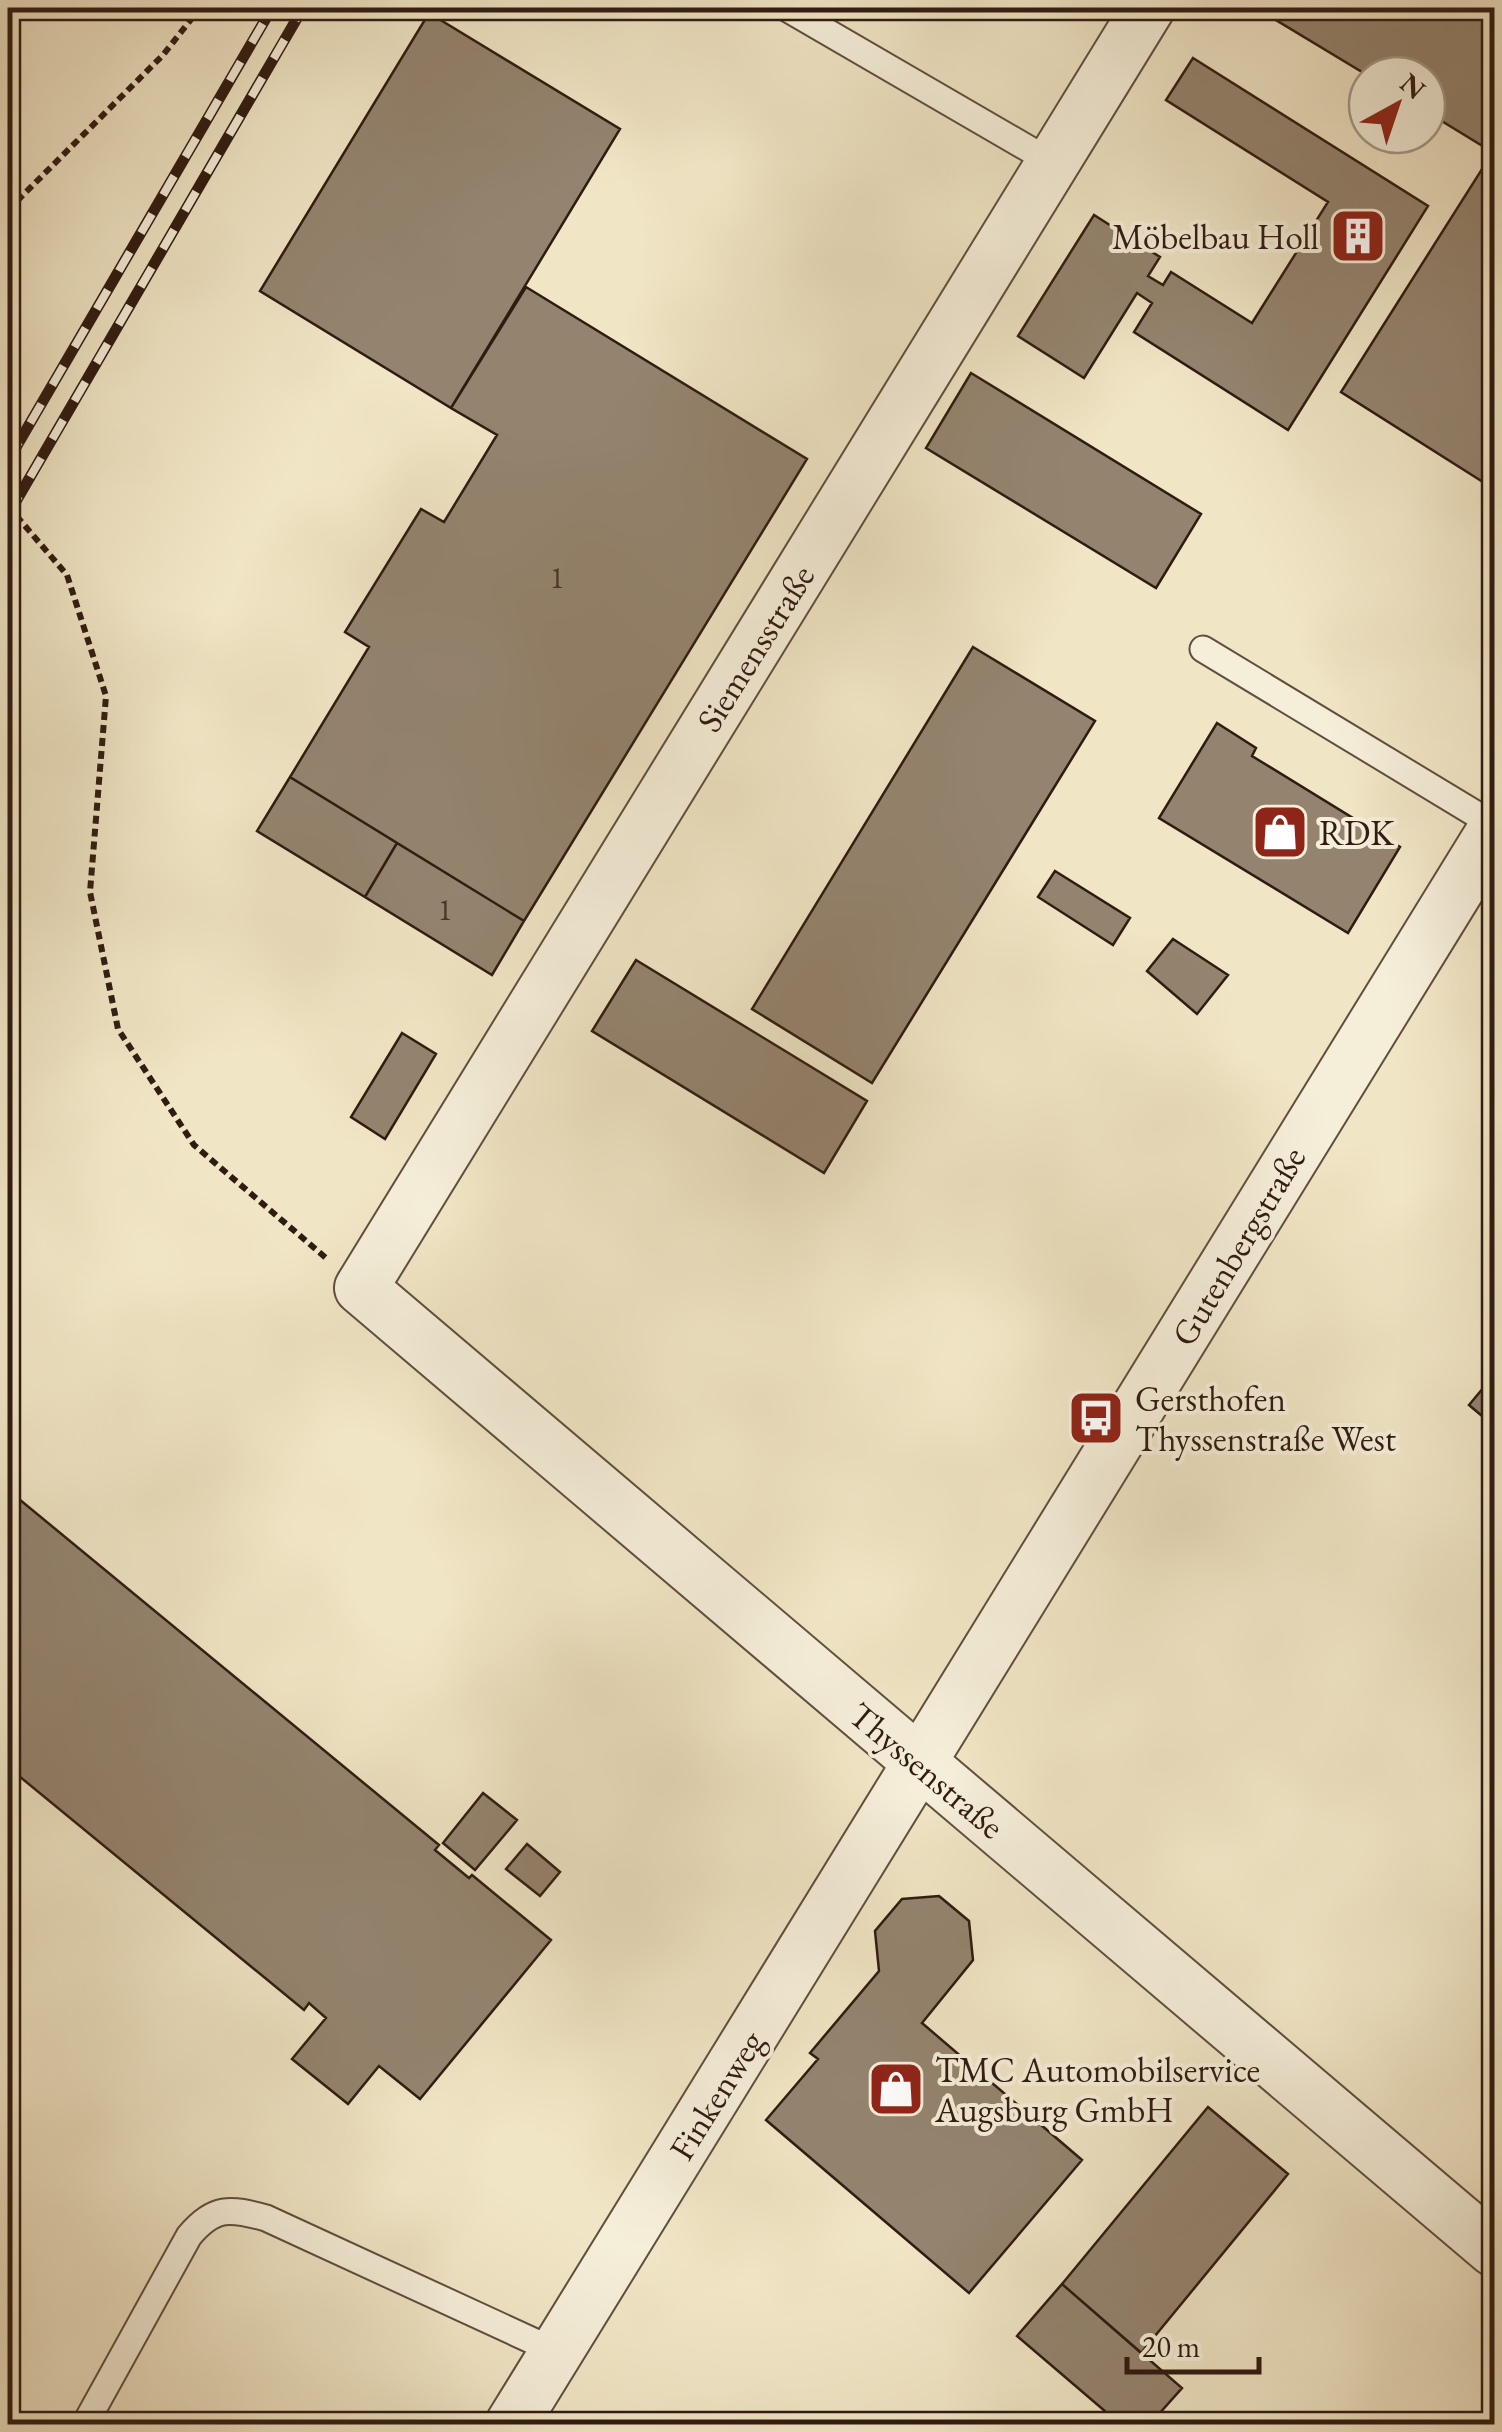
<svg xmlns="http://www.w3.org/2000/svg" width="1502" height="2432" font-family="'EB Garamond',serif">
	<rect width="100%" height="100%" fill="#f0e5c5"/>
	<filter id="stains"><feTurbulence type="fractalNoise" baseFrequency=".002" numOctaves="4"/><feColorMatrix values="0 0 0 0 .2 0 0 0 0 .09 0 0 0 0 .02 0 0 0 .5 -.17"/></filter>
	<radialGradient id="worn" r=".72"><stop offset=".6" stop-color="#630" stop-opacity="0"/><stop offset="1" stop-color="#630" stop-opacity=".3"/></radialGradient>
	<path fill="#94846f" stroke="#301b11" stroke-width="2.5" d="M1256,8h238v145l-67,-41v-37h-60z
		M429,13l191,116 -169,279 -191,-117z
		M1193,58l235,148 -140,224 -154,-98 18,-29 -15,-10 -53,85 -66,-42 76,-121 66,42 -12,19 15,9 8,-13 81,51 76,-121 -162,-102z
		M1489,158l5,4v327l-153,-97z
		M526,287l281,172 -283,462 -234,-144 79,-130 -24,-15 76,-123 23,13 53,-87 -46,-27z
		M971,373l230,141 -45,74 -230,-140z
		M973,647l122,74 -223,362 -120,-74z
		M1217,723l39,25 -4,8 148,91 -52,86 -189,-115z
		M290,777l107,66 -32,54 -108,-66z
		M397,843l127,78 -32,54 -127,-78z
		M1055,871l75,47 -17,27 -75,-48z
		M1173,939l55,36 -31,39 -50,-43z
		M636,960l231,141 -43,72 -232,-142z
		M402,1033l34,21 -51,85 -34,-22z
		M1494,1375v51l-25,-21z
		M8,1490l431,355 -4,5 34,28 3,-3 79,65 -131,159 -41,-33 -31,38 -56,-45 34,-41 -17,-15 -5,7 -296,-243z
		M483,1793l34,27 -42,50 -32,-27z
		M527,1844l33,28 -20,24 -34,-27z
		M939,1896l30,25 4,39 -51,63 160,137 -113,133 -203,-173 52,-61 -8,-6 69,-82 -4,-40 27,-32z
		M1208,2107l80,67 -147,179 -79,-69z
		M1062,2284l120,104 -32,36h-30l-103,-88z"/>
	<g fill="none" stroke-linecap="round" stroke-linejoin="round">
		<g stroke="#604e3e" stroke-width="29">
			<path id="lane" d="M786,8l267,155
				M1203,649l291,176
				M85,2424l104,-188c25,-30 41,-28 77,-18l291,134"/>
		</g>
		<g stroke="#604e3e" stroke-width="56">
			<path id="street" d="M1148,8l-787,1280 1133,962
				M512,2424l982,-1594"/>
		</g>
		<path stroke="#301b11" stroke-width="6" stroke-dasharray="8 5" stroke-linecap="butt" d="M8,210l155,-155 37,-47
			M8,506l59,69 39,121 -16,196 28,137 76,116 132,113"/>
		<use href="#lane" stroke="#f5eed9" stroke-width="25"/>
		<use href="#street" stroke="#f5eed9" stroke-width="52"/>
		<g stroke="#301b11" stroke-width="11">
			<path id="rail" d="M8,461l264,-453
				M8,515l295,-507"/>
		</g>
		<use href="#rail" stroke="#f5eed9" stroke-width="8" stroke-dasharray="22" stroke-linecap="butt"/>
	</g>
	<defs>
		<g id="building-square" transform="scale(2.875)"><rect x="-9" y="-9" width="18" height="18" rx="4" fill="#8f2418" stroke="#f5eed9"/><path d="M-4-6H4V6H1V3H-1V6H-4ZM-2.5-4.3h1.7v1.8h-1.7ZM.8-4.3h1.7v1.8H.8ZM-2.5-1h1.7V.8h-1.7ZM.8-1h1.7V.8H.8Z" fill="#fff"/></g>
		<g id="shop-square" transform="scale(2.875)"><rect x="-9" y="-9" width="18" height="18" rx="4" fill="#8f2418" stroke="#f5eed9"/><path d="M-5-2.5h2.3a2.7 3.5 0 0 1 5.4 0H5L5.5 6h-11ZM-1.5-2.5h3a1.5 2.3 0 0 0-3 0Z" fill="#fff"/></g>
		<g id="bus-square" transform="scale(2.875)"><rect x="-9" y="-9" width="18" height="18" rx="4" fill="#8f2418" stroke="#f5eed9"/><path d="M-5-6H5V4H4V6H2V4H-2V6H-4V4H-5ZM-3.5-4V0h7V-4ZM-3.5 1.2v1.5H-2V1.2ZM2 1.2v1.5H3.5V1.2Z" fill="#fff"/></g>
	</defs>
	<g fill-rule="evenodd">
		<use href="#building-square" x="1358" y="236"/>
		<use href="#shop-square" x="1280" y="832"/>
		<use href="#bus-square" x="1096" y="1418"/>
		<use href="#shop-square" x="896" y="2089"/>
	</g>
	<g text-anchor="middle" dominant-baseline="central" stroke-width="8" stroke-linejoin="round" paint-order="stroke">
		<g font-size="30" fill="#493528">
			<text x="557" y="577">1</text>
			<text x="445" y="909">1</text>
		</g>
		<g font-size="35" fill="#301b11" stroke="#f5eed9" text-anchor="start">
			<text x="1319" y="236" text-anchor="end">Möbelbau Holl</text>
			<text x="1319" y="832">RDK</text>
			<text x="1135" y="1398">Gersthofen<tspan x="1135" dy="40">Thyssenstraße West</tspan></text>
			<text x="935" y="2069">TMC Automobilservice<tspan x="935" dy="40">Augsburg GmbH</tspan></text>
		</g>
		<g font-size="35" fill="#301b11" stroke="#f5eed9">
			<text transform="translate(755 648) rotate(-58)">Siemensstraße</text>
			<text transform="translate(1238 1246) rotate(-59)">Gutenbergstraße</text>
			<text transform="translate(927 1770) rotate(40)">Thyssenstraße</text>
			<text transform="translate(716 2095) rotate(-58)">Finkenweg</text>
		</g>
	</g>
	<rect width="1502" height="2432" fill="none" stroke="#f0e5c5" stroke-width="40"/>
	<rect x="10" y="10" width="1482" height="2412" fill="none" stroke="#301b11" stroke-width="5"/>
	<rect x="20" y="20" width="1462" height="2392" fill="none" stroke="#301b11" stroke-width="2.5"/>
	<g transform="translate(1397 105) rotate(40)"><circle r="48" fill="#f5eed9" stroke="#a69a89" stroke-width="2.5"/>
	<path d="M0-8L18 38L0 25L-18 38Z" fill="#8f2418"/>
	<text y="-15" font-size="28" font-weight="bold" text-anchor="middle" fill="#301b11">N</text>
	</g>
	<path d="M1127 2357v15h132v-15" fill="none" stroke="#301b11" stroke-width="5"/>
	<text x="1142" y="2357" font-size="30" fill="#301b11" stroke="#f5eed9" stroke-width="8" paint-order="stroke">20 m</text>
	<rect width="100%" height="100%" filter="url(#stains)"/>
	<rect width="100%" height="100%" fill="url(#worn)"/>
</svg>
